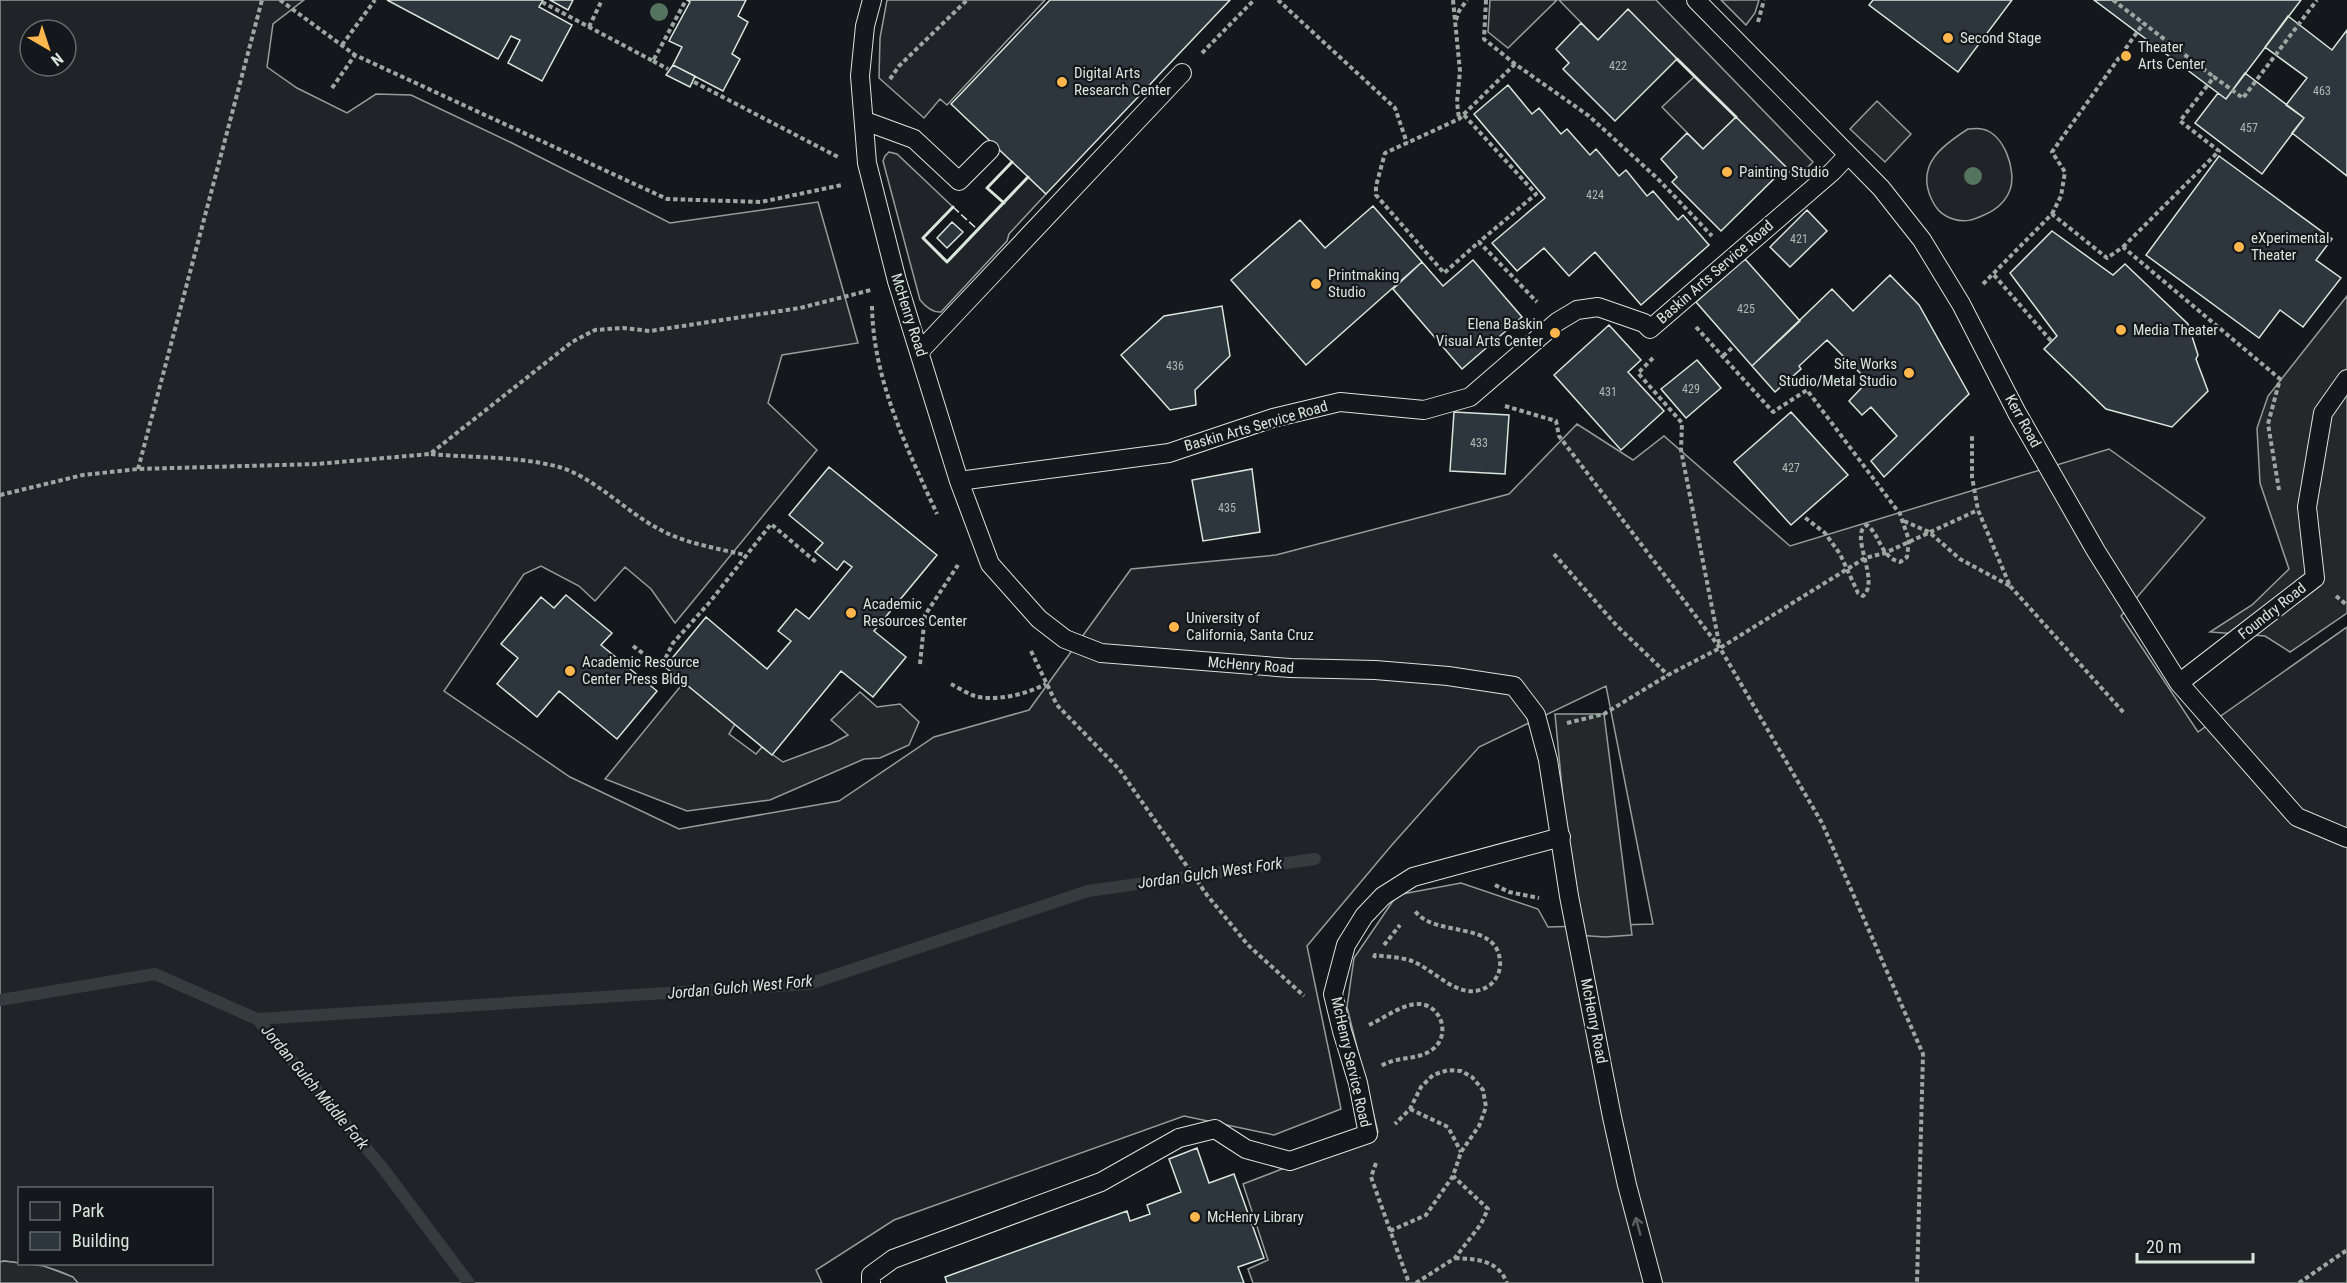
<svg xmlns="http://www.w3.org/2000/svg" width="2347" height="1283" font-family="'Roboto Condensed',sans-serif">
	<rect width="100%" height="100%" fill="#14181c"/>
	<path fill="#202428" stroke="#939e99" stroke-width="1.5" fill-rule="evenodd" d="M0,0h304l-31,24 -6,43 30,21 50,25 29,-19 35,1 99,47 160,81 148,-21 40,141 -76,12 -14,48 49,47 -142,173 -24,-34 -26,-22 -30,34 -16,-15 -38,-20 -17,8 -80,117 126,86 109,52 160,-28 95,-64 95,-27 102,-141 145,-14 233,-61 68,-70 56,36 31,-24 126,110 319,-97 96,69 -84,98 77,116 149,-105v656h-1094l-5,-14 20,-9 -25,-76 135,-52 -31,-125 7,-49 43,-63 64,-12 77,26 10,18 105,-3 -47,-238 -127,61 -88,99 -84,100 34,163 -67,26 -90,-19 -290,104 -78,50 6,13h-744c-13,-14 -37,-17 -54,-19h188v-76h-192l-1,75 -15,-2 -4,1zM30,30h36v36h-36z
		M887,0h158l-98,105 -7,-6 -16,19 -45,-40 1,-40z
		M1490,0h67l-49,48 -20,-16z
		M1559,0h97l157,162 -17,17 -60,-62 -33,32 -41,-42 33,-31 -67,-66 -30,30z
		M1721,0h38l-4,13 -9,12z
		M1968,129c4,0 10,-1 14,0 22,4 35,42 28,61 -5,13 -14,20 -26,25 -11,5 -19,8 -31,4 -12,-4 -17,-10 -22,-21 -15,-34 12,-53 37,-69z
		M889,152l8,2 56,53 -30,31 24,23 81,-84 18,17 -37,40 -2,7 -66,71c-9,1 -16,-6 -21,-12l-37,-139 2,-5z"/>
	<path fill="#24282b" stroke="#939e99" stroke-width="1.5" d="M1877,101l34,33 -26,28 -35,-33z
		M2347,296v317l-57,39 -25,-16 -55,-4 42,-27 37,-36 -29,-86 -3,-55 11,-32z
		M684,682l51,42 -6,10 27,20 6,-7 21,15 48,-18 17,-9 -17,-15 29,-28 17,15 23,-3 19,18 -10,23 -29,13 -16,1 -94,41 -83,11 -82,-32z
		M1555,714h49l28,221 -27,2 -29,-2z
		M4,1261l40,5 29,11 5,6h-78v-21z"/>
	<g fill="none" stroke-linecap="round" stroke-linejoin="round">
		<path stroke="#363b3e" stroke-width="12" d="M0,1000l155,-26 102,45 125,148 87,116
			M257,1019l552,-35 279,-93 227,-32"/>
	</g>
	<path fill="#2c363c" stroke="#d8e6dc" stroke-width="1.5" d="M387,0h156l-4,7 33,18 -30,56 -34,-18 12,-23 -9,-4 -13,23z
		M550,0h23l-5,10z
		M687,0h59l-8,16 10,6 -16,32 8,5 -17,32 -50,-26 9,-18 -13,-6 21,-39z
		M1050,0h180l-184,194 -95,-90z
		M1873,0h139l-54,72 -89,-67z
		M2094,0h207l-75,99z
		M1628,9l49,50 -62,62 -52,-52 6,-6 -13,-14 25,-26 17,17z
		M2288,16l44,34 15,-20v146l-55,-43 12,-15 -18,-13 21,-27 -42,-31z
		M673,65l22,11 -5,11 -24,-12z
		M2245,73l59,45 -42,56 -67,-51 23,-30 8,6z
		M1508,85l24,29 7,-6 22,26 6,-5 23,26 6,-6 23,27 7,-6 21,26 6,-5 25,29 5,-5 26,30 -68,60 -46,-53 -26,24 -25,-28 -27,23 -25,-28 53,-45 -71,-84z
		M1736,117l50,50 -65,64 -49,-49 5,-5 -16,-18 26,-26 16,16z
		M2219,156l113,83 -16,21 25,18 -38,49 -23,-17 -21,28 -113,-83z
		M1373,206l49,56 -116,103 -75,-85 69,-60 25,28z
		M1807,210l20,21 -37,36 -20,-20z
		M952,222l11,10 -16,16 -10,-10z
		M2052,231l61,44 12,-11 63,60 10,31 -2,4 12,32 -36,36 -66,-18 -62,-60 13,-13 -47,-63z
		M1745,259l55,62 -48,45 -56,-64z
		M1473,260l49,57 -60,52 -69,-80 29,-27 21,24z
		M1890,275l29,30 50,89 -85,83 -13,-16 26,-25 -26,-29 -9,8 -13,-14 19,-20 -41,-41 -28,26 2,3 -26,23 -23,-26 80,-77 21,22z
		M1222,306l8,50 -35,34 1,15 -26,5 -49,-55 43,-39z
		M1609,325l32,35 -13,12 36,39 -43,39 -67,-75z
		M1697,360l24,28 -35,30 -25,-29z
		M1454,412l55,3 -4,59 -55,-3z
		M1791,412l57,63 -57,50 -57,-63z
		M829,467l108,88 -63,76 32,26 -33,40 -32,-26 -69,84 -107,-88 41,-50 61,52 24,-28 -13,-10 18,-22 13,10 43,-52 -8,-6 -7,9 -22,-18 8,-9 -34,-28z
		M1252,469l8,63 -57,9 -11,-61z
		M566,595l46,38 -11,12 56,46 -40,48 -58,-48 -22,26 -40,-33 21,-26 -17,-14 40,-47 13,11z
		M1197,1148l12,35 25,-9 30,84 -26,9 6,16h-297l-2,-6 182,-66 3,10 20,-7 -3,-9 34,-13 -12,-33z"/>
	<g fill="none" stroke-linecap="round" stroke-linejoin="round">
		<g stroke="#d8e6dc" stroke-width="20">
			<path id="service" d="M872,0l-7,26 -5,50 7,87 30,118 62,200 31,83 49,55 26,20 36,14 189,15 85,2 73,6 66,10 22,29 12,45 21,136 43,221 15,68 26,98
				M1696,0l185,188 41,52 39,64 56,109 79,138 83,132 118,134 50,21
				M865,121l49,18 45,42 31,-31
				M920,351l262,-278
				M959,481l210,-28 104,-35 67,-16 84,8 46,-13 87,-75 20,-12 21,-3 46,16 6,6 182,-157 16,-17
				M2179,683l136,-105 -8,-71 16,-94 24,-34
				M871,1283v-8l22,-16 208,-77 78,-44 36,-9 31,20 44,12 78,-27 -10,-51 -16,-52 -9,-37 13,-49 18,-29 19,-20 30,-19 148,-40"/>
		</g>
		<path stroke="#9da8a2" stroke-width="4" stroke-dasharray="4.5 3" stroke-linecap="butt" d="M280,0l75,55
			M1278,0l117,108 12,35
			M1453,0l7,71 -3,31 2,17
			M1486,0l-2,39 31,25 74,52 68,62 55,58
			M2113,0l101,77
			M542,2l111,59 33,-61
			M1456,20l3,-9 8,-11
			M1758,22l6,-22
			M589,27l13,-27
			M342,45l33,-45
			M1202,53l52,-53
			M653,61l15,8
			M1515,64l-56,55 -74,34 -9,33v9l68,78 35,-31 58,60
			M890,79l9,-13 68,-66
			M694,82l144,75
			M332,88l23,-33 312,144 94,3 81,-17
			M1464,115l72,79 -57,48
			M2052,214l9,-18 4,-24 -13,-20 91,-128
			M2123,247l96,-96 -39,-30 34,-44 29,21 74,-98
			M1994,275l58,67
			M1983,284l69,-70 55,44 16,-11 157,132 -12,45 11,66
			M872,306c1,74 35,142 65,208
			M1696,327l77,85 34,-22 93,124 9,26 -2,17 -7,5c-20,-5 -19,-26 -33,-37 -19,9 14,56 -4,71l-5,-3 -18,-39 -15,-21 -22,-17
			M1723,356l11,-10
			M1653,358l-15,15 44,50 -1,27 39,198
			M1505,406l51,15 3,15 161,212 102,175 101,231 -6,229
			M431,454c42,4 87,2 128,13 33,9 68,45 98,61 26,15 59,20 88,27
			M138,469l124,-469
			M0,495l83,-20 55,-6 179,-5 113,-10 142,-112 23,-12 28,-2 27,3 150,-23 71,-18
			M1904,521l25,11 31,27 50,27 -32,-76 -6,-33v-41
			M1554,554l63,72 51,49
			M2010,586l114,127
			M2336,596l11,9
			M633,646l28,21 12,-24 36,-40 62,-79 45,38
			M1031,651l26,54 62,64 88,126 41,50 56,51
			M920,664l5,-49 33,-50
			M951,684c6,3 14,8 21,11 22,8 54,-1 74,-11
			M1567,723l37,-9 64,-39 52,-27 145,-90 20,-5 93,-43
			M1495,885l14,7 30,6
			M1384,945l16,-20
			M1374,958l1,-3c12,2 26,2 37,6 25,10 50,44 78,24 7,-6 11,-15 10,-24 -3,-41 -65,-23 -85,-50
			M1369,1025c15,-7 30,-19 47,-21 24,-2 36,30 17,45 -15,12 -34,6 -52,17
			M1410,1109l38,18 13,25
			M1376,1163l-5,14 38,106
			M1390,1231l36,-16 27,-39 8,-24 18,-26 7,-19 -3,-17 -11,-13 -11,-6 -13,-1 -15,5 -12,12 -11,22 -15,15
			M1455,1258c22,1 43,2 52,25
			M1416,1283l39,-25 26,-34 7,-15 -35,-33
			M2299,1283l48,-33"/>
		<use href="#service" stroke="#14181c" stroke-width="18"/>
		<path stroke="#d8e6dc" stroke-width="1.5" stroke-dasharray="8 3" stroke-linecap="butt" d="M953,207l25,23"/>
		<path stroke="#d8e6dc" stroke-width="3" d="M1677,59l59,58
			M1004,203l-17,-15 25,-26
			M953,207l-30,31 24,24 81,-85"/>
	</g>
	<g fill="#55745f">
		<circle cx="659" cy="12" r="9"/>
		<circle cx="1973" cy="176" r="9"/>
	</g>
	<defs><path id="oneway-shaft" d="M-6 0H5M1.5-3L5.5 0L1.5 3" fill="none" stroke-width="1.6" stroke-linecap="round" stroke-linejoin="round" transform="scale(1.5)"/></defs>
	<use stroke="#59605f" href="#oneway-shaft" transform="translate(1638 1226) rotate(-105)"/>
	<g fill="#ffb74d" stroke="#14181c" stroke-width="2">
		<circle cx="1948" cy="38" r="6"/>
		<circle cx="2126" cy="56" r="6"/>
		<circle cx="1062" cy="82" r="6"/>
		<circle cx="1727" cy="172" r="6"/>
		<circle cx="2239" cy="247" r="6"/>
		<circle cx="1316" cy="284" r="6"/>
		<circle cx="2121" cy="330" r="6"/>
		<circle cx="1555" cy="333" r="6"/>
		<circle cx="1909" cy="373" r="6"/>
		<circle cx="851" cy="613" r="6"/>
		<circle cx="1174" cy="627" r="6"/>
		<circle cx="570" cy="671" r="6"/>
		<circle cx="1195" cy="1217" r="6"/>
	</g>
	<g text-anchor="middle" dominant-baseline="central" stroke-width="4.5" stroke-linejoin="round" paint-order="stroke">
		<g font-size="12" fill="#adbab4">
			<text x="1618" y="66">422</text>
			<text x="2322" y="91">463</text>
			<text x="2249" y="128">457</text>
			<text x="1595" y="195">424</text>
			<text x="1799" y="239">421</text>
			<text x="1746" y="309">425</text>
			<text x="1175" y="366">436</text>
			<text x="1691" y="389">429</text>
			<text x="1608" y="392">431</text>
			<text x="1479" y="443">433</text>
			<text x="1791" y="468">427</text>
			<text x="1227" y="508">435</text>
		</g>
		<g font-size="15" fill="#d8e6dc" stroke="#14181c" text-anchor="start">
			<text x="1960" y="38">Second Stage</text>
			<text x="2138" y="47">Theater<tspan x="2138" dy="17">Arts Center</tspan></text>
			<text x="1074" y="73">Digital Arts<tspan x="1074" dy="17">Research Center</tspan></text>
			<text x="1739" y="172">Painting Studio</text>
			<text x="2251" y="238">eXperimental<tspan x="2251" dy="17">Theater</tspan></text>
			<text x="1328" y="275">Printmaking<tspan x="1328" dy="17">Studio</tspan></text>
			<text x="1543" y="324" text-anchor="end">Elena Baskin<tspan x="1543" dy="17">Visual Arts Center</tspan></text>
			<text x="2133" y="330">Media Theater</text>
			<text x="1897" y="364" text-anchor="end">Site Works<tspan x="1897" dy="17">Studio/Metal Studio</tspan></text>
			<text x="863" y="604">Academic<tspan x="863" dy="17">Resources Center</tspan></text>
			<text x="1186" y="618">University of<tspan x="1186" dy="17">California, Santa Cruz</tspan></text>
			<text x="582" y="662">Academic Resource<tspan x="582" dy="17">Center Press Bldg</tspan></text>
			<text x="1207" y="1217">McHenry Library</text>
		</g>
		<g font-size="15" fill="#d8e6dc" stroke="#14181c">
			<text transform="translate(1715 272) rotate(-41)">Baskin Arts Service Road</text>
			<text transform="translate(909 315) rotate(72)">McHenry Road</text>
			<text transform="translate(2023 421) rotate(61)">Kerr Road</text>
			<text transform="translate(1256 426) rotate(-16)">Baskin Arts Service Road</text>
			<text transform="translate(2272 611) rotate(-38)">Foundry Road</text>
			<text transform="translate(1251 665) rotate(4)">McHenry Road</text>
			<text transform="translate(1594 1021) rotate(79)">McHenry Road</text>
			<text transform="translate(1351 1062) rotate(77)">McHenry Service Road</text>
		</g>
		<g font-size="16" font-style="italic" fill="#d8e6dc" stroke="#14181c">
			<text transform="translate(1210 873) rotate(-8)">Jordan Gulch West Fork</text>
			<text transform="translate(740 987) rotate(-5)">Jordan Gulch West Fork</text>
			<text transform="translate(315 1087) rotate(50)">Jordan Gulch Middle Fork</text>
		</g>
	</g>
	<rect x="18" y="1187" width="195" height="78" fill="#14181c" stroke="#626a69" stroke-width="1.5"/>
	<rect x="30" y="1202" width="30" height="18" fill="#202428" stroke="#626a69" stroke-width="1.5"/>
	<text x="72" y="1217" font-size="18" fill="#d8e6dc">Park</text>
	<rect x="30" y="1232" width="30" height="18" fill="#2c363c" stroke="#626a69" stroke-width="1.5"/>
	<text x="72" y="1247" font-size="18" fill="#d8e6dc">Building</text>
	<g transform="translate(48 48) rotate(141)"><circle r="28" fill="#14181c" stroke="#626a69" stroke-width="1.5"/>
	<path d="M0-4.5L10 22L0 15L-10 22Z" fill="#ffb74d"/>
	<text y="-9" font-size="16" font-weight="bold" text-anchor="middle" fill="#d8e6dc">N</text>
	</g>
	<path d="M2137 1253v9h116v-9" fill="none" stroke="#d8e6dc" stroke-width="3"/>
	<text x="2146" y="1253" font-size="18" fill="#d8e6dc" stroke="#14181c" stroke-width="4.5" paint-order="stroke">20 m</text>
</svg>
